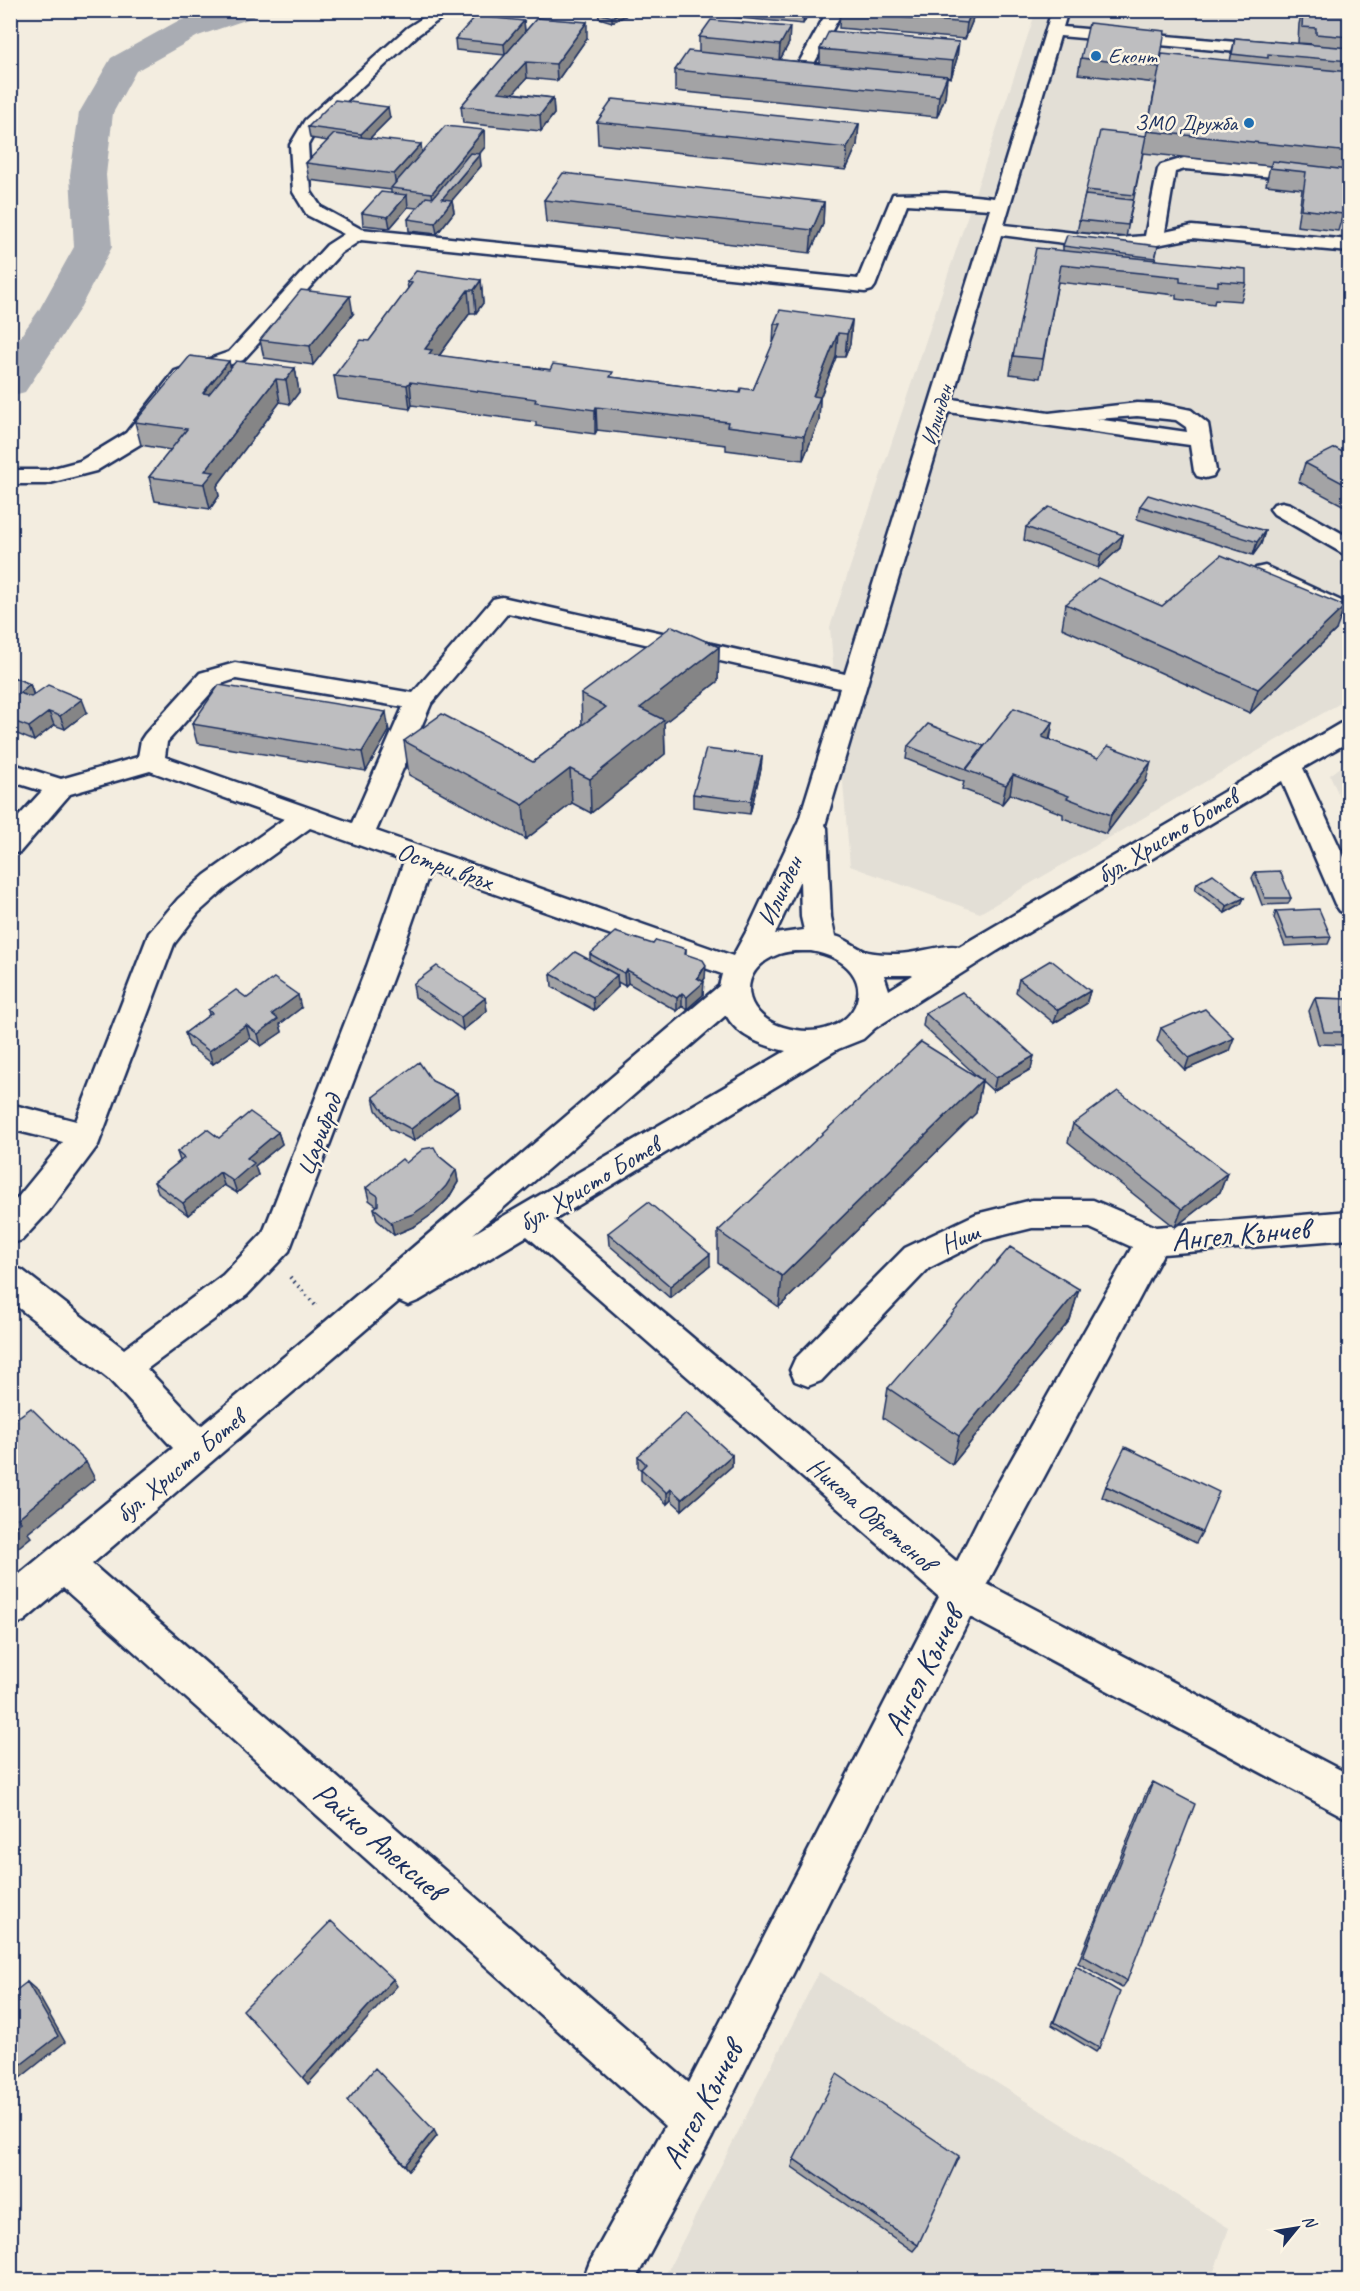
<svg xmlns="http://www.w3.org/2000/svg" width="1360" height="2291" font-family="Caveat,sans-serif">
	<rect width="100%" height="100%" fill="#f3ede0"/>
	<filter id="ink" filterUnits="userSpaceOnUse"><feTurbulence type="fractalNoise" baseFrequency=".0167" numOctaves="2"/><feDisplacementMap in="SourceGraphic" scale="12" xChannelSelector="R" yChannelSelector="G"/><feConvolveMatrix kernelMatrix="1 2 1 2 8 2 1 2 1" color-interpolation-filters="sRGB"/></filter>
	<g filter="url(#ink)">
		<path fill="#e3dfd6" d="M1036,11h313v687l-369,215 -130,-47 -20,-239z
			M1349,761v57l-19,-43z
			M819,1972l410,256 -18,52h-548z"/>
		<g fill="none" stroke-linecap="round" stroke-linejoin="round">
			<path fill="#a9acb3" fill-rule="evenodd" d="M211,10h47l-4,7 -56,19 -62,35 -23,42 -7,62 6,72 -33,63 -48,73 -6,9 -15,4v-45l29,-41 35,-63 -4,-72 9,-62 32,-55 65,-36z"/>
			<g stroke="#1b2f5e" stroke-width="5">
				<path id="minor" d="M435,10h18l-34,24 -101,93 -10,18 3,47 10,15 40,22 497,50 35,-85 53,-1 48,5 58,-188h16l-5,17 287,25v10l-290,-26 -56,189 115,13 26,-2 13,-67 3,-4 23,-7 166,16v10l-165,-15 -10,3 -10,60 27,-6 158,14v12l-158,-14 -55,11 -18,1 -118,-15 -49,164 97,14 88,-10 25,1 29,6 17,14 8,47 -3,5 -8,2 -8,-2 -3,-5 -4,-26 -242,-33 -123,413 2,3 4,89 4,19c12,3 20,11 30,15 9,3 24,3 33,3 18,0 48,-11 61,-7l382,-224 9,-2v20l-47,27 47,102v44l-10,-3 -5,-7 -53,-123 -285,170 -122,77 -12,11 -25,10 -284,171 403,342 26,-52 149,-263 -42,-19h-58l-48,12 -55,28 -108,113 -13,5 -13,-5 -5,-11 5,-11 110,-111 71,-34 56,-14h61l63,27 194,-16v28l-187,15 -176,330 363,191v45l-380,-203 -258,520 -77,143h-52l7,-18 75,-136 -602,-538 -39,33 -14,6v-45l163,-134 -64,-69 -99,-78v-35l12,4 102,79 99,-74 40,-42 104,-267 37,-105 -94,-33 -85,61 -27,24 -24,31 -76,201 -49,66 -27,29 -12,4v-37l53,-65 -53,-13v-25l66,17 73,-188 29,-34 27,-24 79,-56 -134,-48 -80,23 -50,58 -10,2v-28l32,-35 -32,-10v-18l51,16 77,-22 3,-17 4,-6 55,-61 35,-10 178,30 80,-94 9,-2 343,77 145,-465 -83,-5 -32,82 -3,4 -7,2 -504,-52 -20,13 -98,107 -54,19 -47,64 -46,28 -50,13h-36v-14h36l34,-9 46,-28 49,-62 54,-19 98,-107 17,-11 -37,-19 -14,-23 -3,-47 15,-25 102,-92zM1137,416l39,4 10,7 1,5 -91,-13zM508,613l332,75 -41,132 -48,103 -18,33 -357,-125 55,-127zM236,679l167,28 -51,116 -187,-66 2,-15 51,-57zM430,871l292,103 -3,12c-173,146 -344,296 -518,440l-54,-57 100,-74 42,-44 108,-285zM800,880l1,37 3,13 -29,4zM811,951c81,14 49,99 -28,76 -42,-13 -47,-57 -4,-73 10,-4 22,-3 32,-3zM884,975h29l-24,15zM726,1015c12,22 36,30 60,36l-313,183zM527,1236l412,361 -250,486 -597,-519 307,-263 9,4 12,-5z
					M828,10h15l-33,61h-12l-2,-3z
					M1282,502l8,2 60,34v17l-8,-2 -68,-39 -4,-5 4,-5z
					M1265,566l85,39v17l-94,-44 -3,-5 3,-5z"/>
			</g>
			<path stroke="#1b2f5e" stroke-width="4" stroke-dasharray="1.5 4.5" stroke-linecap="butt" d="M290,1277l27,30"/>
			<use href="#minor" fill="#fcf5e5" fill-rule="evenodd"/>
		</g>
		<path fill="#a3a3a5" stroke="#1b2f5e" stroke-width="1.5" d="M658,10h152l-7,14z
			M840,10h134l-2,12 -7,17 -126,-11z
			M1234,10h99v1l17,2v161h-4l-3,40 -5,17 -41,-5 5,-37 -36,-4 4,-19 -127,-13 -17,84 -49,-5 9,-42 60,-54 10,-53 -78,-9 3,-16 79,7 70,-4 5,-23 77,7v-1l-14,-1 1,-19 2,-8z
			M598,13l27,3 -13,6 -13,-4z
			M537,18l50,20 -30,43 -30,-3 -14,15 40,5 1,16 -13,17 -78,-8 -2,-17z
			M524,21l1,11 -20,23 -49,-5 -1,-11z
			M699,37l90,6 -9,17 40,3v-14l137,9 -6,20 -4,-1 -2,20 -8,20 -262,-26v-21l24,-18z
			M390,118l-20,20 52,14 62,-22 1,17 -6,7 2,12 -29,34 2,12 -17,22 -28,-3 -1,-12 9,-11 -9,-1 -18,21 -27,-3 -1,-12 29,-20v-3l-82,-10 -3,-17 22,-22 -18,-3 -2,-11z
			M597,122l262,2 -2,21 -11,25 -248,-26z
			M544,200l280,2 -1,22 -13,29 -264,-31z
			M1063,246h95l-3,14 91,23 -5,18 -26,-2 -1,5 -38,-5v-4l-118,-13 -18,96 -30,-4 3,-18 50,-106z
			M481,280l2,23 -7,10h-6l-31,43 301,37 13,-3 20,-46 1,-20 78,-4 -2,24 -5,13h-9l-16,41 -1,23 -16,39 -77,-10v-5l-129,-15 -2,4 -59,-8v-4l-124,-17 -2,4 -72,-10 -4,-23 35,-35 39,-52 -1,-7z
			M353,314l-40,51 -49,-7 -4,-18z
			M231,367l64,1 4,24 -9,12 -10,-2 -63,84 2,10 -9,13 -55,-8 -6,-24 22,-27 -30,-5 -6,-23z
			M1350,456v53l-51,-27 6,-19z
			M1140,506l125,25 -4,13 -8,11 -116,-36z
			M1026,527l97,8 -3,13 -22,20 -74,-28z
			M1066,604l270,26 -86,83 -188,-85z
			M719,647l-1,34 -54,42 1,31 -74,59 -19,-10 -46,36 -117,-64 -5,-34 129,21 49,-37 -1,-31z
			M10,676l20,8 4,11 53,17 -22,17 -11,-4 -20,16 -24,-10z
			M1053,722l-3,18 96,41 -40,53 -43,-16v-4l-53,-20 -8,10 -40,-15 2,-7 -58,-23 2,-13h76z
			M192,724l197,7 -23,40 -169,-28z
			M762,756l-1,13 -11,45 -57,-7v-13z
			M1255,872l36,26 -3,6 -26,1 -10,-27z
			M1197,883l47,15 -3,6 -16,9 -30,-23z
			M1276,911l55,26 -3,7 -43,2 -11,-28z
			M653,944l33,5v5l19,24 -2,3v14l-16,14 -5,-3 -5,5 -49,-28 -3,3 -7,-4v5l-24,23 -42,-23 -1,-13 39,-14v-6z
			M1019,979l71,12 -4,13 -32,19 -38,-31z
			M413,984l72,14 2,13 -24,19 -48,-33z
			M247,998l54,10 -21,16 2,8 -21,14 -11,-8 -37,26 -24,-18 -4,-13 24,-18 -1,-5z
			M1315,998l35,1v46l-32,-1 -9,-33z
			M925,1013l106,56 -38,22 -11,-10 -6,32 -197,194 -61,-44v-32l261,-153 -56,-52z
			M1161,1028l68,23 -44,19 -28,-29z
			M432,1081l25,12 2,13 -45,35 -24,-12 -14,-19 -3,-13z
			M1073,1124l154,49 -7,19 -45,35 -107,-85z
			M278,1132l4,12 -27,22 3,9 -21,18 -13,-8 -36,30 -29,-21 -5,-12 26,-21 -3,-9 42,-14z
			M439,1156l17,14 2,12 -10,17 -14,14 -19,13 -21,9 -17,-15 -3,-12 3,-2 -8,-6 -3,-12 40,-25z
			M608,1233l102,33 -40,32 -61,-53z
			M1079,1289l-9,31 -118,145 -69,-47 5,-30z
			M732,1455v11l-50,44 -11,-10 -4,4 -26,-24v-10l-3,-3v-11z
			M1106,1486l96,46 -6,11 -94,-46z
			M1153,1782l-26,199 -5,7 -44,-25 69,-172z
			M1076,1966l23,82 -3,4 -44,-27 22,-55z
			M347,2101l90,35 -28,34z
			M794,2159l124,86 -5,6 -121,-84z"/>
		<path fill="#858586" stroke="#1b2f5e" stroke-width="1.5" d="M10,10h9v1l-9,10z
			M624,10l1,6 -13,6v-5z
			M804,10h6l-7,14z
			M972,10h2l-2,12 -7,17 2,-16z
			M524,21l1,11 -20,23 -1,-11z
			M587,22v16l-30,43 -1,-17z
			M790,27l-1,16 -10,18 1,-16z
			M959,42l-2,16 -6,20 2,-17z
			M526,62l1,16 -27,30 -2,-16z
			M947,76l-2,21 -8,20 2,-21z
			M553,98l1,16 -13,17 -1,-16z
			M388,107l2,11 -27,27 -2,-11z
			M859,124l-2,21 -11,25 1,-22z
			M484,130l1,17 -32,39 27,-32 1,12 -38,45 -9,-1 -2,-17z
			M421,144l2,17 -27,27 -2,-14z
			M407,195l1,12 -18,21 -2,-11z
			M452,200l2,12 -17,22 -2,-11z
			M824,202l-1,22 -13,29 2,-23z
			M481,280l2,23 -7,10 -2,-23z
			M468,290l2,23 -37,51 -8,-15z
			M350,296l3,18 -40,51 -3,-19z
			M852,320l-2,24 -5,13 2,-23z
			M838,333l-2,24 -16,41 -1,23 -16,39 1,-24 9,-40z
			M229,361l5,23 -25,33 -6,-24z
			M295,368l4,24 -9,12 -4,-24z
			M276,379l4,23 -63,84 2,10 -9,13 -6,-25 1,-13z
			M410,382l2,23 -2,4 -3,-24z
			M596,407l1,23 -2,4v-24z
			M1265,531l-4,13 -8,11 4,-13z
			M1123,535l-3,13 -22,20 3,-13z
			M1345,606l-9,24 -86,83 8,-24z
			M719,647l-1,34 -54,42 1,31 -74,59 -1,-34 50,-71z
			M30,684l4,13 -11,9 -4,-13z
			M82,699l5,13 -22,17 -5,-13z
			M49,712l5,13 -20,16 -5,-14z
			M386,712l3,19 -23,40 -4,-19z
			M1053,722l-4,19 -7,-4z
			M762,756l-1,13 -11,45 1,-13z
			M1151,762l-5,19 -40,53 5,-19z
			M570,769l2,34 -46,36 -3,-34z
			M1013,775l-3,19 -8,10 4,-19z
			M1244,898l-3,6 -16,9 2,-7z
			M706,965l-1,13 -3,5 2,-1 -1,13 -16,14v-12z
			M627,970l1,13 -3,3 -1,-13z
			M617,975l1,12 -24,23 -1,-13z
			M1090,991l-4,13 -32,19 4,-13z
			M682,993v13l-5,5v-13z
			M298,995l3,13 -21,16 2,8 -21,14 -3,-12 14,-20z
			M485,998l2,13 -24,19 -2,-13z
			M246,1025l4,13 -37,26 -4,-13z
			M1234,1038l-5,13 -44,19 4,-12z
			M1034,1056l-3,13 -38,22 3,-13z
			M982,1080l-6,33 -197,194 3,-31z
			M457,1093l2,13 -45,35 -3,-12z
			M278,1132l4,12 -27,22 3,9 -21,18 -4,-12 14,-23z
			M456,1170l2,12 -10,17 -14,14 -19,13 -21,9 -3,-13z
			M220,1172l4,13 -36,30 -5,-12z
			M1227,1173l-7,19 -45,35 7,-18z
			M710,1254v12l-40,32v-12z
			M1079,1289l-9,31 -118,145 7,-29z
			M732,1455v11l-50,44v-11z
			M86,1462l9,17 -67,54 3,4 -21,17v-24l8,-12z
			M671,1489v11l-4,4v-11z
			M393,1979l4,7 -89,98 -5,-6z
			M27,1982l8,7 30,53 -55,44v-13z
			M434,2130l3,6 -28,34 -4,-5z"/>
		<path fill="#bebec0" stroke="#1b2f5e" stroke-width="1.5" d="M603,10h21l-12,7 -14,-4z
			M840,10h132l-5,13 -127,-11z
			M1303,10h30v1l17,2v24l-34,-3v-6l-14,-1z
			M476,16l48,5 -20,23 -49,-5z
			M537,18l50,4 -31,42 -30,-2 -28,30 55,6 -13,17 -79,-9z
			M711,20l79,7 -10,18 -81,-8z
			M1089,23l76,8 -6,36 -78,-9z
			M829,31l130,11 -6,19 -133,-12z
			M1235,38l115,10v13l-82,-7v4l-36,-4z
			M688,51l259,25 -8,20 -264,-26z
			M1162,54l188,18v80l-203,-21z
			M613,99l246,25 -12,24 -250,-26z
			M335,100l53,7 -27,27 -53,-7z
			M445,126l39,4 -52,63 -41,-5z
			M1100,131l46,5 -12,59 -48,-5z
			M334,134l87,10 -27,30 -88,-11z
			M470,153l10,1 -38,45 10,1 -17,23 -27,-4 18,-22 7,1z
			M1272,161l75,9 -4,44 -42,-5 5,-37 -36,-4z
			M563,173l261,29 -12,28 -268,-30z
			M381,192l26,3 -19,22 -26,-4z
			M1085,195l48,5 -5,25 -49,-5z
			M1067,235l91,11 -3,12 -92,-12z
			M1036,248l210,21v14l-28,-2v5l-38,-4v-5l-119,-12 -18,94 -30,-3z
			M416,271l65,9 -7,10h-6l-43,59 7,1 -3,4 121,16 3,-6 60,8 -3,5 130,16 1,-5 12,2 28,-66h-7l6,-14 72,10 -5,14 -9,-1 -25,63 7,1 -16,39 -77,-10 1,-4 -132,-15 -1,3 -60,-8 1,-3 -126,-17 -3,3 -73,-9 27,-36 8,1 43,-58 -5,-1z
			M301,290l49,6 -40,50 -50,-6z
			M190,356l39,5 -26,32 6,1 27,-33 59,7 -9,12 -10,-1 -71,92 9,1 -10,12 -55,-7 38,-48 -52,-7z
			M1335,448l15,8v31l-45,-24z
			M1148,495l117,36 -8,11 -117,-36z
			M1049,507l74,28 -22,20 -75,-28z
			M1221,555l124,51 -87,83 -192,-85 32,-26 64,28z
			M672,626l47,21 -79,61 24,12 -74,59 -20,-10 -47,36 -119,-64 38,-27 91,48 73,-55 -25,-13z
			M10,676l20,8 -11,9 12,4 17,-12 34,14 -22,17 -11,-4 -20,15 -19,-7z
			M219,685l167,27 -24,40 -170,-28z
			M1014,708l39,14 -11,15 56,21 10,-12 43,16 -40,53 -44,-17 2,-2 -56,-21 -7,10 -40,-15z
			M928,724l56,22 -18,23 -58,-23z
			M706,749l56,7 -11,45 -58,-7z
			M1280,871l11,27h-26l-10,-26z
			M1213,874l31,24 -17,8 -30,-23z
			M1319,909l12,28 -44,2 -11,-28z
			M615,932l38,12 3,-4 30,9 -1,5 18,6 3,5 -9,13 7,4 -17,15 -5,-4 -5,5 -50,-28 -3,3 -34,-19z
			M575,952l42,23 -24,22 -42,-23z
			M1051,960l39,31 -32,19 -39,-31z
			M437,966l48,32 -24,19 -48,-33z
			M274,978l24,17 -26,19 6,5 -20,15 -12,-9 -37,26 -24,-18 27,-20 -4,-3 28,-20 11,8z
			M962,992l72,64 -38,22 -71,-65z
			M1315,998l35,1v33h-26z
			M1205,1009l29,29 -45,20 -28,-30z
			M921,1042l61,38 -200,196 -64,-45z
			M419,1062l13,19 25,12 -46,36 -24,-13 -14,-19z
			M1118,1091l109,82 -45,36 -109,-85z
			M250,1112l28,20 -31,26 7,5 -21,18 -13,-9 -37,31 -29,-21 30,-24 -7,-6 30,-23 12,9z
			M434,1147l5,9 17,14 -10,16 -14,15 -19,13 -22,8 -17,-14 4,-3v-9l-12,-8 36,-29 4,4 17,-14z
			M648,1202l62,52 -40,32 -62,-53z
			M1010,1247l69,42 -120,147 -71,-48z
			M31,1408l55,54 -68,56 3,4 -11,8v-107z
			M686,1413l46,42 -50,44 -11,-10 -4,4 -26,-24 5,-5 -8,-8z
			M1125,1447l94,45 -17,40 -96,-46z
			M1153,1782l42,22 -68,177 -44,-25z
			M331,1921l62,58 -90,99 -60,-68z
			M1076,1966l44,26 -21,56 -45,-26z
			M27,1982l31,54 -48,37v-78z
			M375,2068l59,62 -29,35 -58,-64z
			M837,2074l122,82 -41,89 -124,-86z"/>
	</g>
	<g fill="#1f6fb2" stroke="#fcf5e5" stroke-width="2">
		<circle cx="1096" cy="56" r="6"/>
		<circle cx="1249" cy="123" r="6"/>
	</g>
	<g text-anchor="middle" dominant-baseline="central" stroke-width="5" stroke-linejoin="round" paint-order="stroke">
		<g font-size="22" fill="#1b2f5e" stroke="#fcf5e5" text-anchor="start">
			<text x="1108" y="56">Еконт</text>
			<text x="1237" y="123" text-anchor="end">ЗМО Дружба</text>
		</g>
		<g font-size="22" fill="#1b2f5e" stroke="#fcf5e5">
			<text transform="translate(937 415) rotate(-73)">Илинден</text>
		</g>
		<g font-size="26" fill="#1b2f5e" stroke="#fcf5e5">
			<text transform="translate(1167 836) rotate(-31)">бул. Христо Ботев</text>
			<text transform="translate(445 866) rotate(19)">Остри връх</text>
			<text transform="translate(780 891) rotate(-65)">Илинден</text>
			<text transform="translate(319 1135) rotate(-69)">Цариброд</text>
			<text transform="translate(589 1184) rotate(-31)">бул. Христо Ботев</text>
			<text transform="translate(960 1238) rotate(-24)">Ниш</text>
			<text transform="translate(180 1466) rotate(-40)">бул. Христо Ботев</text>
			<text transform="translate(871 1514) rotate(41)">Никола Обретенов</text>
		</g>
		<g font-size="32" fill="#1b2f5e" stroke="#fcf5e5">
			<text transform="translate(1240 1234) rotate(-5)">Ангел Кънчев</text>
			<text transform="translate(923 1671) rotate(-63)">Ангел Кънчев</text>
			<text transform="translate(379 1841) rotate(41)">Райко Алексиев</text>
			<text transform="translate(702 2105) rotate(-62)">Ангел Кънчев</text>
		</g>
	</g>
	<rect width="1360" height="2291" fill="none" stroke="#fcf5e5" stroke-width="36"/>
	<rect x="18" y="18" width="1324" height="2255" fill="none" stroke="#1b2f5e" stroke-width="2" filter="url(#ink)"/>
	<g transform="translate(1297 2228) rotate(60)" stroke="#fcf5e5" stroke-width="4.5" paint-order="stroke">
	<path d="M0-4.5L10 22L0 15L-10 22Z" fill="#1b2f5e"/>
	<text y="-9" font-size="16" font-weight="bold" text-anchor="middle" fill="#1b2f5e">N</text>
	</g>
</svg>
